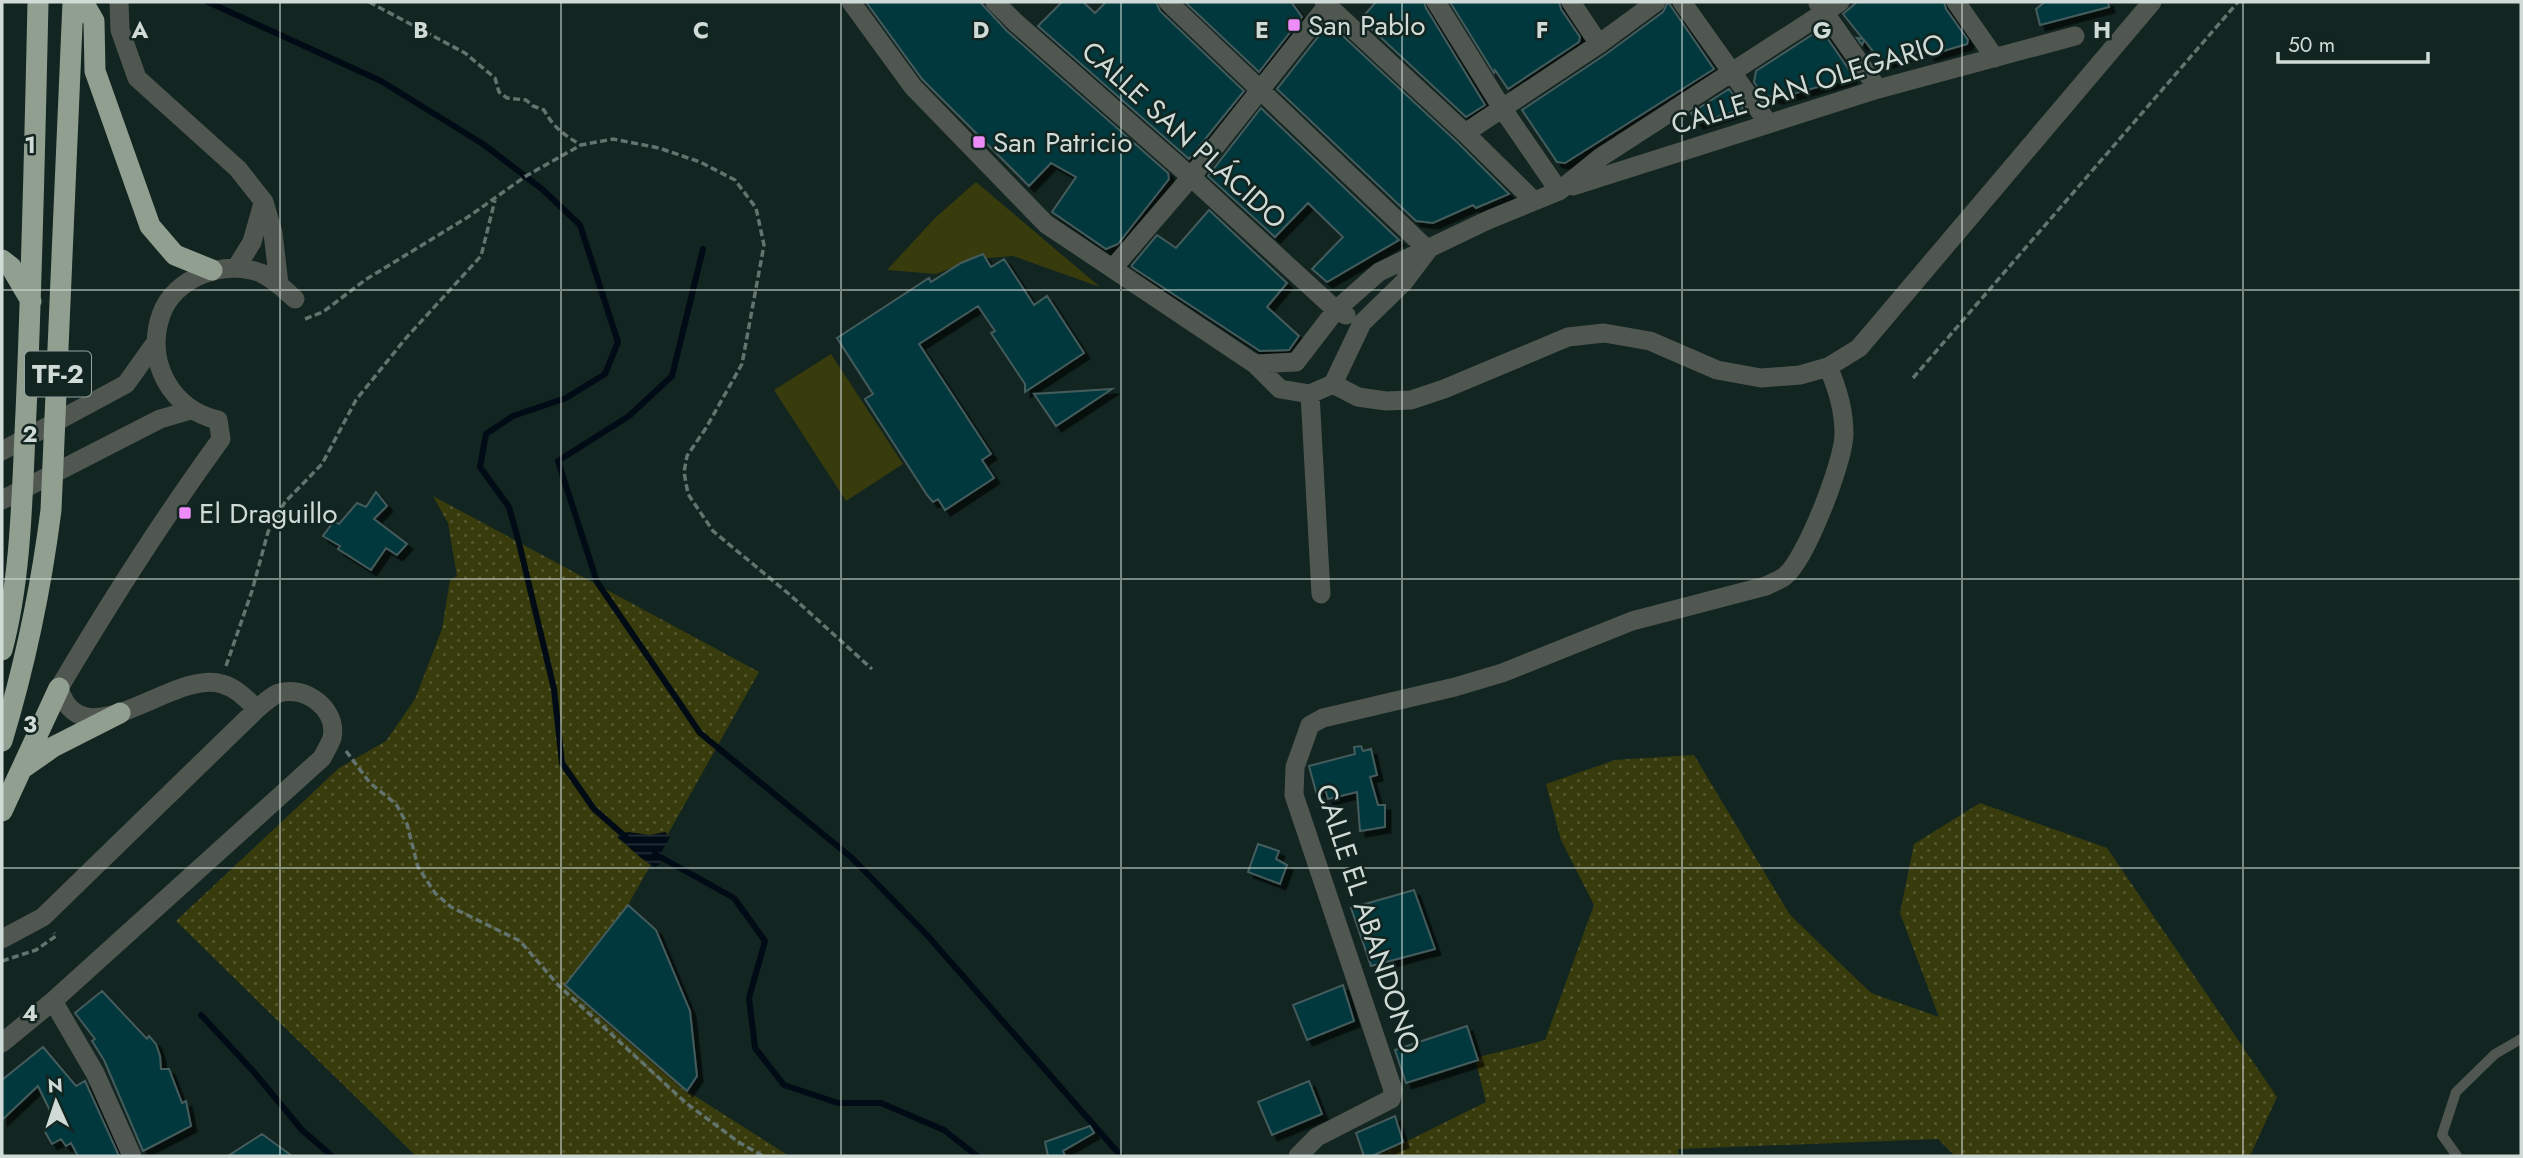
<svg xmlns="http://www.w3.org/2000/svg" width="2523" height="1158" font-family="Jost,sans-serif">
	<defs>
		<pattern id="grass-dots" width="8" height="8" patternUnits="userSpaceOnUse" patternTransform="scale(1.75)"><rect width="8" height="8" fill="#383b0c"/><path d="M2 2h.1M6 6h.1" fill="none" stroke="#54572f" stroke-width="1.8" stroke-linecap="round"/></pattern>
		<pattern id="water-rules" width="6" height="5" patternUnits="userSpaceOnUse" patternTransform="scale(1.75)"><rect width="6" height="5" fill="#000b16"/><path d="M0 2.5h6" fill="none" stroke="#242e37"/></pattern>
		<filter id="shadow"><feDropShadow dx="5.5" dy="5.5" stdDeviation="0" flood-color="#0009"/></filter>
	</defs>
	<rect width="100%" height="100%" fill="#122520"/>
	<path fill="url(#grass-dots)" d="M433,496l326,176 -131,233 -62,80 121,106 102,65h-373l-240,-235 163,-153 47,-27 29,-42 27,-70 8,-49 7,-4 -9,-53z
		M1694,755l96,160 81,78 68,24 -39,-104 14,-69 66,-41 127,45 170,249 -27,59h-295l-17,-17 -260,10 1,7h-302l109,-54 -11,-44 70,-18 49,-135 -33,-65 -15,-56 69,-24z"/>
	<path fill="#383b0c" d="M976,182l124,105 -87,-31 -37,3 -40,15 -49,-4 48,-52z
		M831,354l72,110 -57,37 -72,-111z"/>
	<path fill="url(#water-rules)" d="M628,832l22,3 15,-3 5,5 -8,14 -2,13 -5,3c-14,-7 -24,-19 -37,-29v-3z"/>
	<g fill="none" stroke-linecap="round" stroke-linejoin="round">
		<path stroke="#000b16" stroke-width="6" d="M208,2l173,79 102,63 59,45 38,36 38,117 -13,32 -39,24 -53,18 -27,18 -6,33 29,40 10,36 35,146 8,74 32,46 33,29
			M703,249l-31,127 -43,40 -71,45 39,121 103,151 152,125 75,77 194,221
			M655,854l79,44 31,43 -16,57 6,50 29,37 54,18h43l63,27 33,26
			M201,1015l52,56 49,59 30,26"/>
	</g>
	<path fill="#00383c" stroke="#455b5d" stroke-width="2" filter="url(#shadow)" d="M866,2h114l27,29 161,142 1,6 -51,65 -12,5 -54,-37 24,-35 -25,-14 -22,23 -107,-107z
		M1062,2h21l12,11 11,-11h50l4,9 84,80 -55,68 -151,-133z
		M1185,2h106l11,15 -43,55z
		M1376,2h48l2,6 59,97 -19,12 -105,-98z
		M1450,2h109l2,7 19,28 -1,5 -71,47 -13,-19 -1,3z
		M1668,2l46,67 -149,94 -8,-1 -35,-52 84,-56 57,-42z
		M1857,2h87l2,7 22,31 -1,4 -37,11 -5,-6 -42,15 -19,-24 -2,5 -5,-7 6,1 -20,-25z
		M2045,2h63l1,5 -69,18 -4,-16z
		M1329,23l128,119 52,52 -33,14 -3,-3 -40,18 -17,-2 -139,-132z
		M1821,29l31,45 -1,4 -73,20 -15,-3 -9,-13 2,-11z
		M1729,89l14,20 -45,14 -7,-10z
		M1261,108l138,132 -72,42 -15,-13 31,-32 -35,-34 -33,34 -67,-61z
		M1209,210l78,73 -20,24 32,29 -10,14 -29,1 -128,-84v-2l25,-30 19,13z
		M983,254l8,13 13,-8 30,46 13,-9 37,57 -59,39v-8l-34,-51 4,-2 -17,-25 -59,38 72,110 -9,6 12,18 -49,32 -7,-11 -5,3 -6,-7 -55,-85 -7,-11 8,-5 -36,-56 92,-60 2,4 30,-19z
		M1112,389l-56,37 -22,-32z
		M376,492l11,14 -13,13 33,25 -10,11 -11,-7 -15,22 -33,-21 2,-3 -17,-10 11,-15 5,3 18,-21 9,4z
		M1361,746l2,5 8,-2 6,26 -7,2 8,28h7v22l-25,4 -3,-39 -29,7 -3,-10 -9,3 -7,-26 46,-12 -1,-7z
		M1258,844l21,7 -3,8 11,6 -7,19 -32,-12z
		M1414,890l21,59 -64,17 -20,-58z
		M628,905l28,25 34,81 7,65 -10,15 -122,-106z
		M1343,985l11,36 -47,19 -14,-35z
		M102,991l45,48 2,-3 7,8 4,12 1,13h8l13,34 4,-2 5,25 -48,25 -39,-91 -12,-19 3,-2 -20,-26z
		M1467,1026l11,34 -72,23 -11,-33z
		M43,1047l33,39 9,-5 34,75h-41l-7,-13 -5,3 -5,-7 -9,5 -8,-14 12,-7 -18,-37 -36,34v-40z
		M1309,1081l13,33 -50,21 -14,-33z
		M1395,1116l8,26 -31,14h-8l-8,-23z
		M1090,1126l4,7 -31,18 2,5h-17l-3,-14z
		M262,1134l30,22h-64z"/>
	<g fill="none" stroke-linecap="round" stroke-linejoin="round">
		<path stroke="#63736e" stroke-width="3.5" stroke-dasharray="7 3.5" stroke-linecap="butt" d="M369,2l96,51 30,25 4,14 8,6 19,2 7,6 11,4c9,17 20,25 37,35
			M305,319l18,-7 42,-32 103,-63 58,-41 55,-31 32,-6 46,9 41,14 35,18 21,28 8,37 -22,119 -36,64 -19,28 -3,16 4,22 25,37 76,63 83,75
			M1913,378l325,-376
			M226,666l26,-75 16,-59 17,-30 37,-38 34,-64 50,-62 75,-82 14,-56
			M346,751l24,32 26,21 11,20 11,43 17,26 16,14 69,34 38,44 128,118 54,40 23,13
			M2,961l34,-11 20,-14 -2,-3"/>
		<path stroke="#505650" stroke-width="10" d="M2457,1156l-15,-21 14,-43 39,-38 26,-15"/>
		<path stroke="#505650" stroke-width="19" d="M119,2l1,28 17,48 101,91 26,33 9,31 6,51
			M851,2l62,85 133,137 209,140 25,25 30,5 23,-10 29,-61 41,-40 25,-33
			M995,2l20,20 176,155 145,133 10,5
			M1168,2l260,248
			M1324,2l141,131 69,68
			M1436,2l66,106 57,83
			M1571,2l28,42
			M1682,2l86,121
			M1956,2l39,56
			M1818,3l60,86
			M1465,133l134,-89 57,-42
			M1573,186l305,-97 197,-53
			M236,268l16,-26 11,-39
			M1113,268l78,-91 139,-175
			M1255,364l41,-2 40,-52 43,-38 109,-52 71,-29 42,-34 239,-155
			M1333,384l25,13 28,4 25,-1 33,-11 124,-52 36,-4 46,8 67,29 44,8 39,-3 28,-8 31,-19 293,-346
			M1310,394l11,200
			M2,451l124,-67 30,-42
			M2,500l158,-81 31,-9
			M2,939l41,-22 214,-208
			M53,1001l42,72 37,83
			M2,1043l51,-42 269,-243c3,-6 8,-14 10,-20 6,-29 -27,-53 -53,-45 -8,3 -16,11 -22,16 -11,-10 -20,-21 -35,-25 -48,-16 -139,80 -163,4 51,-86 103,-168 162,-249l-3,-19c-47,-11 -73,-58 -57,-105 13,-38 64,-56 100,-42 13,6 23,16 34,26
			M1298,1156l19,-19 74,-38 2,-9 -99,-295 1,-28 15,-42 13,-7 132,-31 47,-14 130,-52 134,-35c6,-3 14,-6 19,-10 21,-17 59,-115 59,-142 0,-25 -6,-45 -16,-67"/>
		<path stroke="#919f90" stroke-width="21" d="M83,2l11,19 1,50 55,155 25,29 37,15
			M2,260l9,7 20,34
			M2,650c20,-75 20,-161 24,-238 6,-137 9,-274 12,-410
			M2,741c23,-76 39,-152 49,-231l22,-508
			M23,768l30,-21 67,-34
			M2,811l57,-123"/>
	</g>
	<path fill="none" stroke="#d0dbd7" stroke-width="2" stroke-opacity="0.55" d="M280,2v1154M561,2v1154M841,2v1154M1121,2v1154M1402,2v1154M1682,2v1154M1962,2v1154M2243,2v1154M2,290h2519M2,579h2519M2,868h2519"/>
	<g fill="#ed8cf9" stroke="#122520" stroke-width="2.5">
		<rect x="1287" y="18" width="14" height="14" rx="3.5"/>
		<rect x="972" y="135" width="14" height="14" rx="3.5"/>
		<rect x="178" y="506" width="14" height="14" rx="3.5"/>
	</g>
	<g text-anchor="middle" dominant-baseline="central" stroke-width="5" stroke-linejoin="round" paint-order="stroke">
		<rect fill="#122520" stroke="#97a4a0" stroke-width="2" x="25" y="351.5" width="66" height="45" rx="5"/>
		<g font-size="26" font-weight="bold" fill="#d0dbd7">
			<text x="58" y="374">TF-2</text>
		</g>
		<g font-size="28" fill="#d0dbd7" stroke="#122520" text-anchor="start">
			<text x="1308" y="25">San Pablo</text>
			<text x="993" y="142">San Patricio</text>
			<text x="199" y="513">El Draguillo</text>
		</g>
		<g font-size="28" fill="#d0dbd7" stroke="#122520">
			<text transform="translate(1808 84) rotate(-17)">CALLE SAN OLEGARIO</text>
			<text transform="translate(1184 135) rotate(42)">CALLE SAN PLÁCIDO</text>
			<text transform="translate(1368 919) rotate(72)">CALLE EL ABANDONO</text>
		</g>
	</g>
	<g font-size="23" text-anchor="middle" font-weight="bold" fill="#d0dbd7" stroke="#122520" stroke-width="5" stroke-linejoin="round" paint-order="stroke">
		<text x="140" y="38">A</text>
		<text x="421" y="38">B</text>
		<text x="701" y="38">C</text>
		<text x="981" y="38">D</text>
		<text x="1262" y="38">E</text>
		<text x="1542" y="38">F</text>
		<text x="1822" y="38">G</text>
		<text x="2102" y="38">H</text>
		<text x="30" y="153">1</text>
		<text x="30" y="442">2</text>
		<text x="30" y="732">3</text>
		<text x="30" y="1021">4</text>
	</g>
	<rect width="2523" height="1158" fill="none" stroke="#d0dbd7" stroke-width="7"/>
	<g transform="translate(56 1102) rotate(357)" stroke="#122520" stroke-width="5" paint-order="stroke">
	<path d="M0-5L12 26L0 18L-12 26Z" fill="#d0dbd7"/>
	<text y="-10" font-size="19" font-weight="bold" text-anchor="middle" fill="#d0dbd7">N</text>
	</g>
	<path d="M2278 52v10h150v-10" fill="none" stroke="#d0dbd7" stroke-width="3.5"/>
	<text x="2288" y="52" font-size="21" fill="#d0dbd7" stroke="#122520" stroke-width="5" paint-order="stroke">50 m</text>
</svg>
